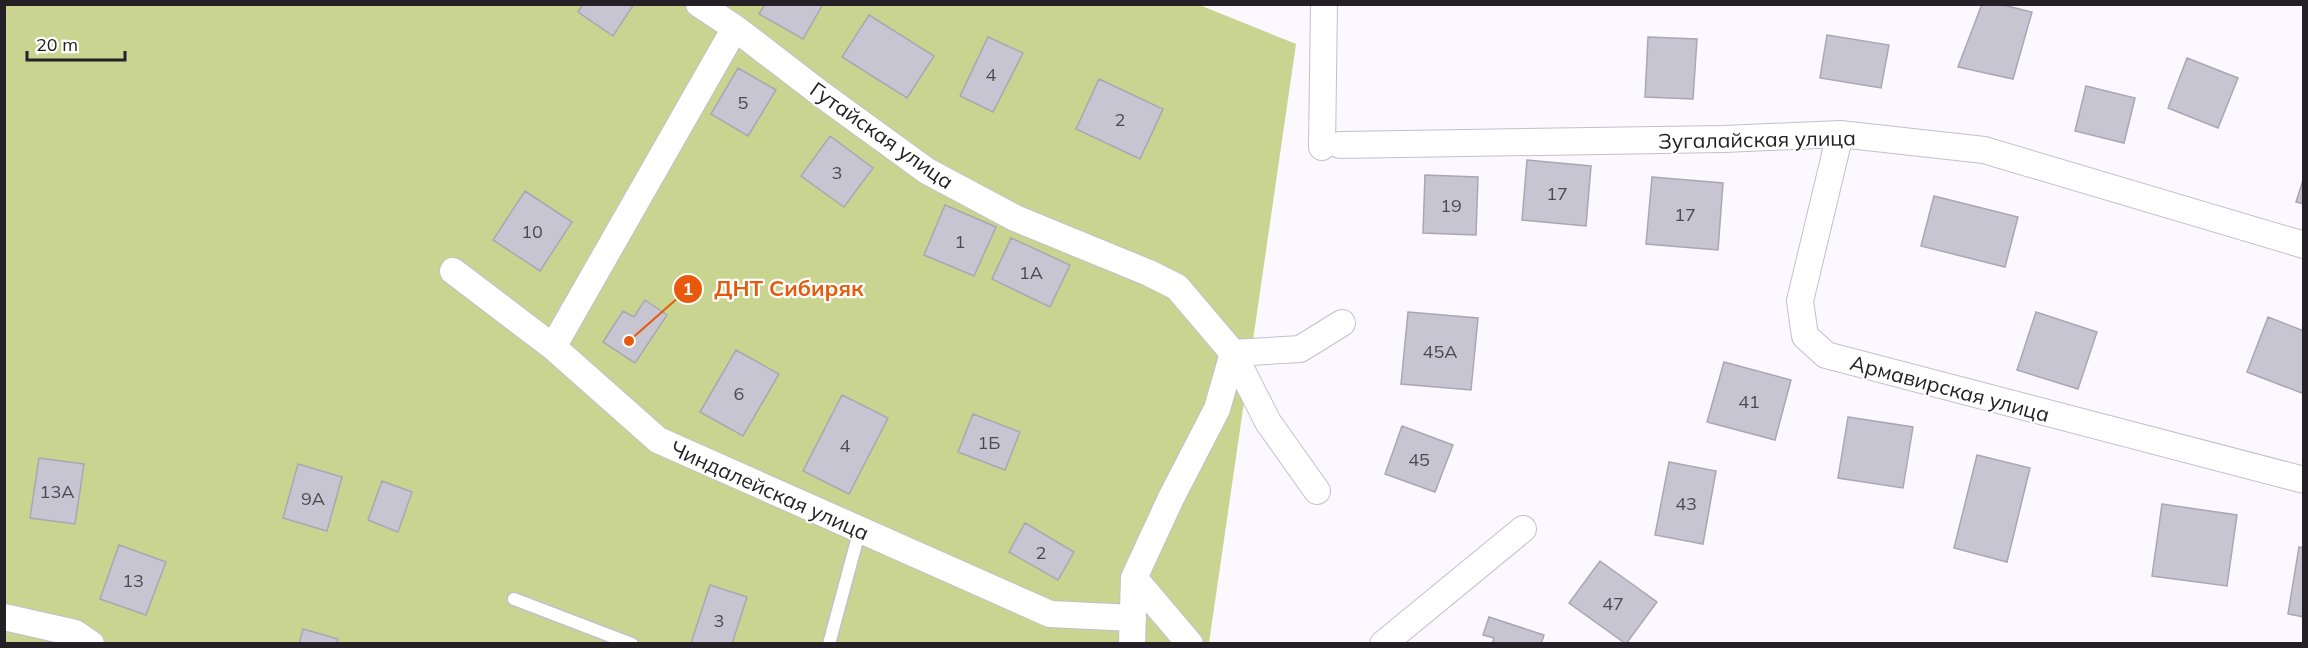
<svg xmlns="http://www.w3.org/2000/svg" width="2308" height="648" font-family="Mulish,sans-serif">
	<rect width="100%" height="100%" fill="#fbf8ff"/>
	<path fill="#c9d490" d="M1197,4l99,40 -87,599h-1204l-1,-638z"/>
	<path fill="#c7c5d1" stroke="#a9a7b2" stroke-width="1.5" d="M583,4h51l-21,32 -35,-24z
		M765,4h58l-20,35 -44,-25z
		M1982,4h17l33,8 -19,67 -55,-12z
		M869,15l65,41 -27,42 -65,-41z
		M1827,35l62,10 -8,43 -61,-10z
		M988,37l35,16 -30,59 -33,-16z
		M1648,37l49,2 -4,60 -48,-2z
		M2187,58l51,20 -20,50 -50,-20z
		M738,68l38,22 -28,46 -37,-22z
		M1099,79l64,30 -23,50 -64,-30z
		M2086,86l49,12 -11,45 -49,-12z
		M830,136l43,32 -29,39 -43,-31z
		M1527,160l64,6 -5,60 -64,-6z
		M1425,175l53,2 -2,58 -53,-2z
		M1652,177l71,6 -5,67 -72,-6z
		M2304,177v27l-8,-2z
		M525,191l47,31 -32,49 -47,-31z
		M1934,196l84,21 -13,50 -84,-21z
		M945,205l51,22 -22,49 -50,-21z
		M1011,238l59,27 -20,42 -58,-28z
		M645,300l22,15 -32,48 -32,-21 20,-31 11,6z
		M1408,312l70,6 -7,72 -70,-6z
		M2036,312l61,20 -19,57 -61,-19z
		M2268,317l36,14v63l-57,-22z
		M736,350l43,24 -36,62 -43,-24z
		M1724,362l67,18 -16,60 -68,-18z
		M842,395l46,23 -39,76 -46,-23z
		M973,414l47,18 -15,38 -47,-18z
		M1848,417l65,10 -10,61 -65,-10z
		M1402,426l51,19 -18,47 -50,-18z
		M1977,455l53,13 -23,94 -53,-14z
		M39,458l45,6 -9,60 -45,-6z
		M1669,462l47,9 -13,73 -48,-9z
		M298,464l44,13 -15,54 -44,-13z
		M382,481l30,11 -14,40 -30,-12z
		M2162,504l75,11 -10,71 -75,-10z
		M1025,523l49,29 -16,28 -49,-28z
		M119,545l47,17 -20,53 -46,-16z
		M2299,547l5,1v69l-16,-3z
		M1600,561l57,41 -31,42 -57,-41z
		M710,585l37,12 -15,47 -41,-1z
		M1489,617l55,18 -3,9h-49l2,-6 -11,-3z
		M303,629l35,10 -1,5h-38z"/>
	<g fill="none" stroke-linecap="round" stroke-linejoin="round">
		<g stroke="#c4bfca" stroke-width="15">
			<path id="lane" d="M514,599l118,45
				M829,644l31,-115"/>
		</g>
		<g stroke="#c4bfca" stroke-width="28">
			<path id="street" d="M699,4l36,24 86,66 106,77 88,47 134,55 28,14 56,66 67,-4 42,-26
				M1840,134l-40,167 5,35 21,19 478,125
				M1340,145l384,-6 116,-5 144,16 320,95
				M1322,147l2,-143
				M453,271l100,76 105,93 392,174 83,4
				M553,347l182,-319
				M1233,353l35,69 49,69
				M1134,578l56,66
				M4,617l71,16 16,11
				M1132,644l2,-66 37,-80 46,-89 16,-56
				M1383,644l140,-115"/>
		</g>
		<use href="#lane" stroke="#fff" stroke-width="12"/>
		<use href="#street" stroke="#fff" stroke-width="26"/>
	</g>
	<g text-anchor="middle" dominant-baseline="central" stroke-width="4.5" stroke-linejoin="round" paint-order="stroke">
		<g font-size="18" fill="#4c4a50">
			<text x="991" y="74">4</text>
			<text x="743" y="102">5</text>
			<text x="1120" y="119">2</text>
			<text x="837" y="172">3</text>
			<text x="1557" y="193">17</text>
			<text x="1451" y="205">19</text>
			<text x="1685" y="214">17</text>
			<text x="532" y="231">10</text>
			<text x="960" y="241">1</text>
			<text x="1031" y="272">1А</text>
			<text x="1440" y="351">45А</text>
			<text x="739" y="393">6</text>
			<text x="1749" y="401">41</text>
			<text x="989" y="442">1Б</text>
			<text x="845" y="445">4</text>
			<text x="1419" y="459">45</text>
			<text x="57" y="491">13А</text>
			<text x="313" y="498">9А</text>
			<text x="1686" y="503">43</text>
			<text x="1041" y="552">2</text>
			<text x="133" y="580">13</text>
			<text x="1613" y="603">47</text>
			<text x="719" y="620">3</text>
		</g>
		<g font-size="21" fill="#232125" stroke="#fff">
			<text transform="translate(882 135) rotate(35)">Гутайская улица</text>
			<text transform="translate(1757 139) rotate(-1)">Зугалайская улица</text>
			<text transform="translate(1950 388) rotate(15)">Армавирская улица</text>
			<text transform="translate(770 490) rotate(24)">Чиндалейская улица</text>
		</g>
	</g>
	<path fill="none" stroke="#e8590c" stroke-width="2" d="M629 341L688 289"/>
	<g fill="#e8590c" stroke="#fff" stroke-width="2">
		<circle cx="629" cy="341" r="6"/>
		<circle cx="688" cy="289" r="15"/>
	</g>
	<g font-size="18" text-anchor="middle" font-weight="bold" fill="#fff">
		<text x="688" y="295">1</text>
	</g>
	<g font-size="22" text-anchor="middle" font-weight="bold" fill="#e8590c" stroke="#fff" stroke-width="4.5" stroke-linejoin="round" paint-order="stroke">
		<text x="789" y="296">ДНТ Сибиряк</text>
	</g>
	<rect width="2308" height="648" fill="none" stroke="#232125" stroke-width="12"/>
	<path d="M27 51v9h98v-9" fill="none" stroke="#232125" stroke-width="3"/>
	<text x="36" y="51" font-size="18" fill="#232125" stroke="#ffffff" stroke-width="4.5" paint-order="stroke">20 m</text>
</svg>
